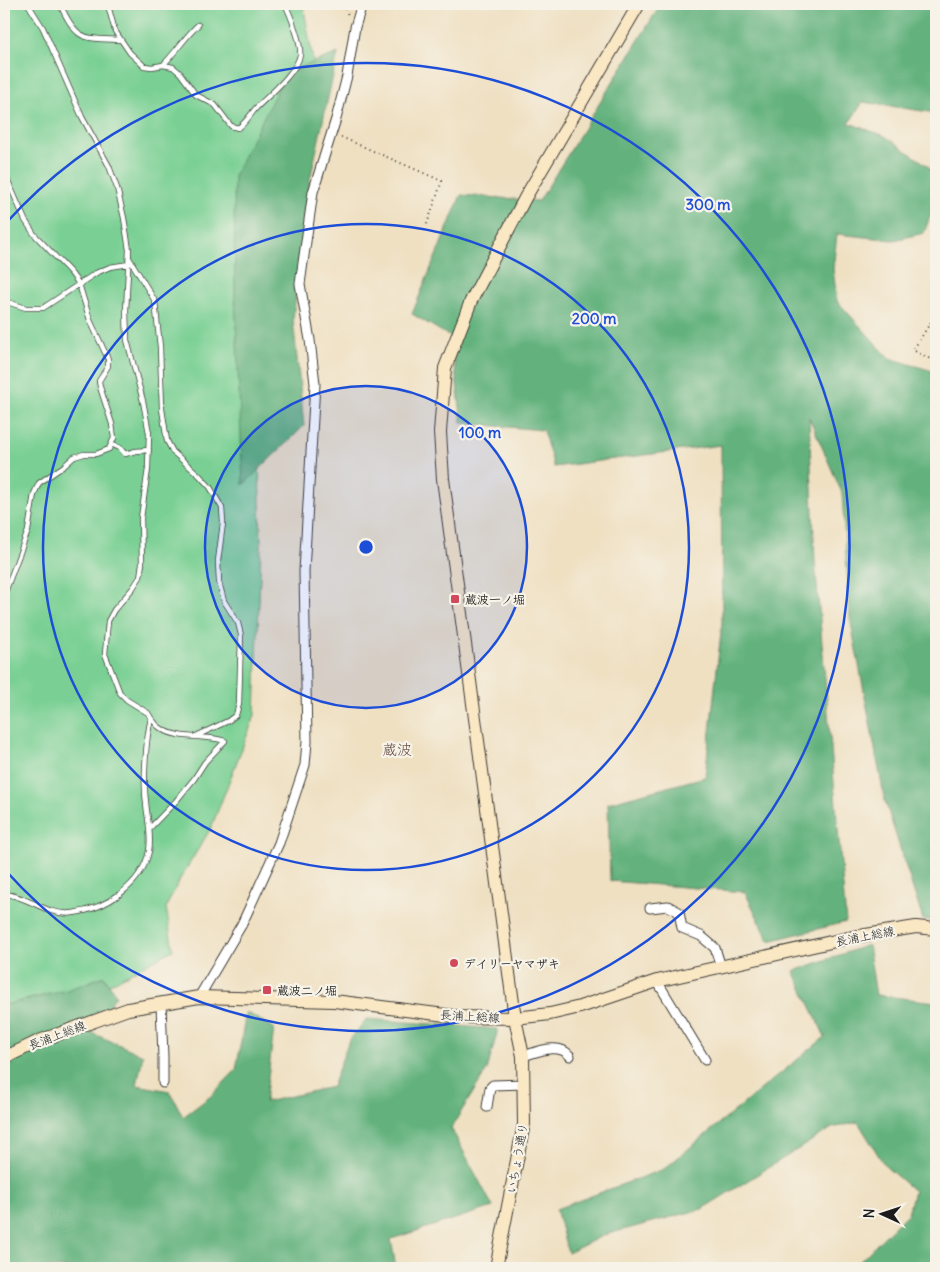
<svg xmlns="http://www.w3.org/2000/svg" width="940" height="1272" font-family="Delius,'Klee One',sans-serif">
	<rect width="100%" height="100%" fill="#f7f3e8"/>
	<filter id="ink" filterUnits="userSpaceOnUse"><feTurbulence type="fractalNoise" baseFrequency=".02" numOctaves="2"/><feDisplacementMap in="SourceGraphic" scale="10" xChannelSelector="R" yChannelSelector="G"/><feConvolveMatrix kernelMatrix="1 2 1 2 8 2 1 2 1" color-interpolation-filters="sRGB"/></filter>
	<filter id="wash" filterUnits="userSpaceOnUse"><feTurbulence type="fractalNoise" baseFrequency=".0096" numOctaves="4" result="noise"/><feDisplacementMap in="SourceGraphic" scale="20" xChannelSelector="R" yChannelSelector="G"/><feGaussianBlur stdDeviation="1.12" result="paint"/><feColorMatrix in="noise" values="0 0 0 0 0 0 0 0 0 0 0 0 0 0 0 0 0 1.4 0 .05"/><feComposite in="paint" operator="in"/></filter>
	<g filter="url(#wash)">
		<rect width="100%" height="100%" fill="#efe0c2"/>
		<path fill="#7ad094" stroke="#4b7658" d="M4,4h299l11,62 -56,350 3,130 -6,169 -44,113 -31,51 -14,28 7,43 -114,61 -55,22z"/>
		<path fill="#63b27e" stroke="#40674d" d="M661,4h275v109l-73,-11 -14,21 36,13 42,29 9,12v23l-12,33 -30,7 -57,-6 -4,35 4,32 52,57 47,14v548h-13l-38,-119 -35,-183 -8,-125 -33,-76 6,145 31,360 -77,19 -24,-49 -135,-11 -2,-78 97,-26 17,-154 -1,-178 -167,22 -11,-37 -81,-7 -11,-86 -39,-23 49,-119 78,6z
			M338,53l-29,131 -16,135 11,107 -61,59 -8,-189 -1,-120 52,-103z
			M868,945l8,50 60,7v266h-83l55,-55 6,-22 -29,-25 -27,-44 -26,6 -130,81 -98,26 -36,18 -12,-44 108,-40 161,-132 -31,-66z
			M104,976l12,19 -24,38 51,22 -6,30 33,6 13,26 28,-21 25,-26 10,-58 28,16 -9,74 67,-15 17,-47 18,-21 131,10 -11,41 -36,58 42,79 -102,32 5,29h-392v-263l63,-15z"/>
	</g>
	<g filter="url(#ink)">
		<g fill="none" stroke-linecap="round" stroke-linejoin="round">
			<g stroke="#3c3935" stroke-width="6">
				<path id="lane" d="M60,4c17,38 23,34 61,36
					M106,4l3,5 6,22 15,22 14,13 8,1 11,-2 10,2 7,6 16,22 19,10 16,21 7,2c8,-5 12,-13 18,-20 12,-12 41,-36 44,-53 2,-11 -10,-41 -15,-51
					M163,65c13,-13 22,-28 35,-40
					M4,172l21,48 9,14 37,39 8,11 11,36 18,39v7l-9,15 1,6 12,37 2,14 -5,11 -13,5h-12l-10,3 -10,9 -25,17 -5,11 -6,37 -24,64
					M129,258l26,43 5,46 2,62 5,32 6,11 26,23 11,12 12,21 1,15 -5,38 1,21 5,19 14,22 3,12 -2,69 -3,11 -8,6 -34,16
					M4,301l22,7h17l53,-35 14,-6 19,-3
					M111,444l9,4 5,6 11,-3 13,-1
					M150,828l26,-27 18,-22 11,-17 20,-21c-21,-7 -47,0 -66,-14 -3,-2 -5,-6 -8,-9
					M4,894c23,1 44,23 69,19 33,-4 69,-28 76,-62 3,-17 -2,-33 -3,-49 -3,-21 0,-64 5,-84l-3,-5 -21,-13 -7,-7 -15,-39 3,-33 6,-11 19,-22 7,-11 2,-14 -1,-45 7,-49 1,-36 -6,-32 -16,-61 -1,-29 3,-61 -5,-32 -7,-30 -8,-22 -27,-49 -39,-89 -15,-24"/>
			</g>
			<g stroke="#3c3935" stroke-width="11">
				<path id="street" d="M650,908l18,-2 11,6 3,16 19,8 14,12 6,19
					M657,981l48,79
					M199,997l43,-73 37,-81 26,-78 2,-23 -3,-171 11,-187 -5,-44 -10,-56 13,-92 23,-73 11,-43 8,-49 7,-23
					M161,1004l2,53v26
					M523,1056c14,-4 36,-14 47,0
					M487,1107l3,-19 3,-3 31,-1"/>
			</g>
			<g stroke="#3c3935" stroke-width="14">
				<path id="secondary" d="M4,1058l35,-17 89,-32 71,-12 135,4 127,16 54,1 35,-4 30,-7 77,-26 196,-44 63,-10 20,2
					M496,1268l28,-144 -1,-68 -8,-38 -72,-539 -3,-47 5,-64 26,-67 54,-103 114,-194"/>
			</g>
			<path stroke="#3c3935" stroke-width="2" stroke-dasharray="1 4" stroke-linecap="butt" d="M343,4l5,11
				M341,137l101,44 -16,46
				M936,314l-23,36 23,12"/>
			<use href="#lane" stroke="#fff" stroke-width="4.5"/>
			<use href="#street" stroke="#fff" stroke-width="9"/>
			<use href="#secondary" stroke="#fae7c3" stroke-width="12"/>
		</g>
	</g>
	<circle cx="366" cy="547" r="161" fill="#1d4ed8" fill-opacity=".12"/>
	<g fill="none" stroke="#1d4ed8" stroke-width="2.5">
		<circle cx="366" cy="547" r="161"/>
		<circle cx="366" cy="547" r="323"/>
		<path d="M6 223A484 484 0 1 1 6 871"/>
	</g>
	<g fill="#d1495b" stroke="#f7f3e8" stroke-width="2">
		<rect x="450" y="594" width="10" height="10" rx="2.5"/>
		<circle cx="454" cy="963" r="5"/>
		<rect x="262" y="985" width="10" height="10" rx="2.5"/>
	</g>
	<g text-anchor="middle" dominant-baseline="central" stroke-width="4.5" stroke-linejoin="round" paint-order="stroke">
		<g font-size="12" font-weight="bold" fill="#1c1c1c" stroke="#f7f3e8" text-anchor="start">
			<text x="465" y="599">蔵波一ノ堀</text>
			<text x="464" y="963">デイリーヤマザキ</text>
			<text x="277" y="990">蔵波二ノ堀</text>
		</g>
		<g font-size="12" fill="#1c1c1c" stroke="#f7f3e8">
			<text transform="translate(865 936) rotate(-11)">長浦上総線</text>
			<text transform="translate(470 1016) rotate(3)">長浦上総線</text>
			<text transform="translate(57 1035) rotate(-21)">長浦上総線</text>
			<text transform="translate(517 1158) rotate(-80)">いちょう通り</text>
		</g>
		<g font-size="15" fill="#644d44" stroke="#f7f3e8">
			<text x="397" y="749">蔵波</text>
		</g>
	</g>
	<circle cx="366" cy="547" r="8" fill="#1d4ed8" stroke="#f7f3e8" stroke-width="2.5"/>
	<g font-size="15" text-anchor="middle" font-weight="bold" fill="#1d4ed8" stroke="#f7f3e8" stroke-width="4.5" stroke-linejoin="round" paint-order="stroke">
		<text x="708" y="210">300 m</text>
		<text x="594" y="324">200 m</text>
		<text x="480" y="438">100 m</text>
	</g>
	<rect width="940" height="1272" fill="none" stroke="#f7f3e8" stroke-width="20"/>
	<g transform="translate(882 1214) rotate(273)" stroke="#f7f3e8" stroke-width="4" paint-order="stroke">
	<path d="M0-4L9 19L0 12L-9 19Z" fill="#1c1c1c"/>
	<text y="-8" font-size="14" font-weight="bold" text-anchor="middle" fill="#1c1c1c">N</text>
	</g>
</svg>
